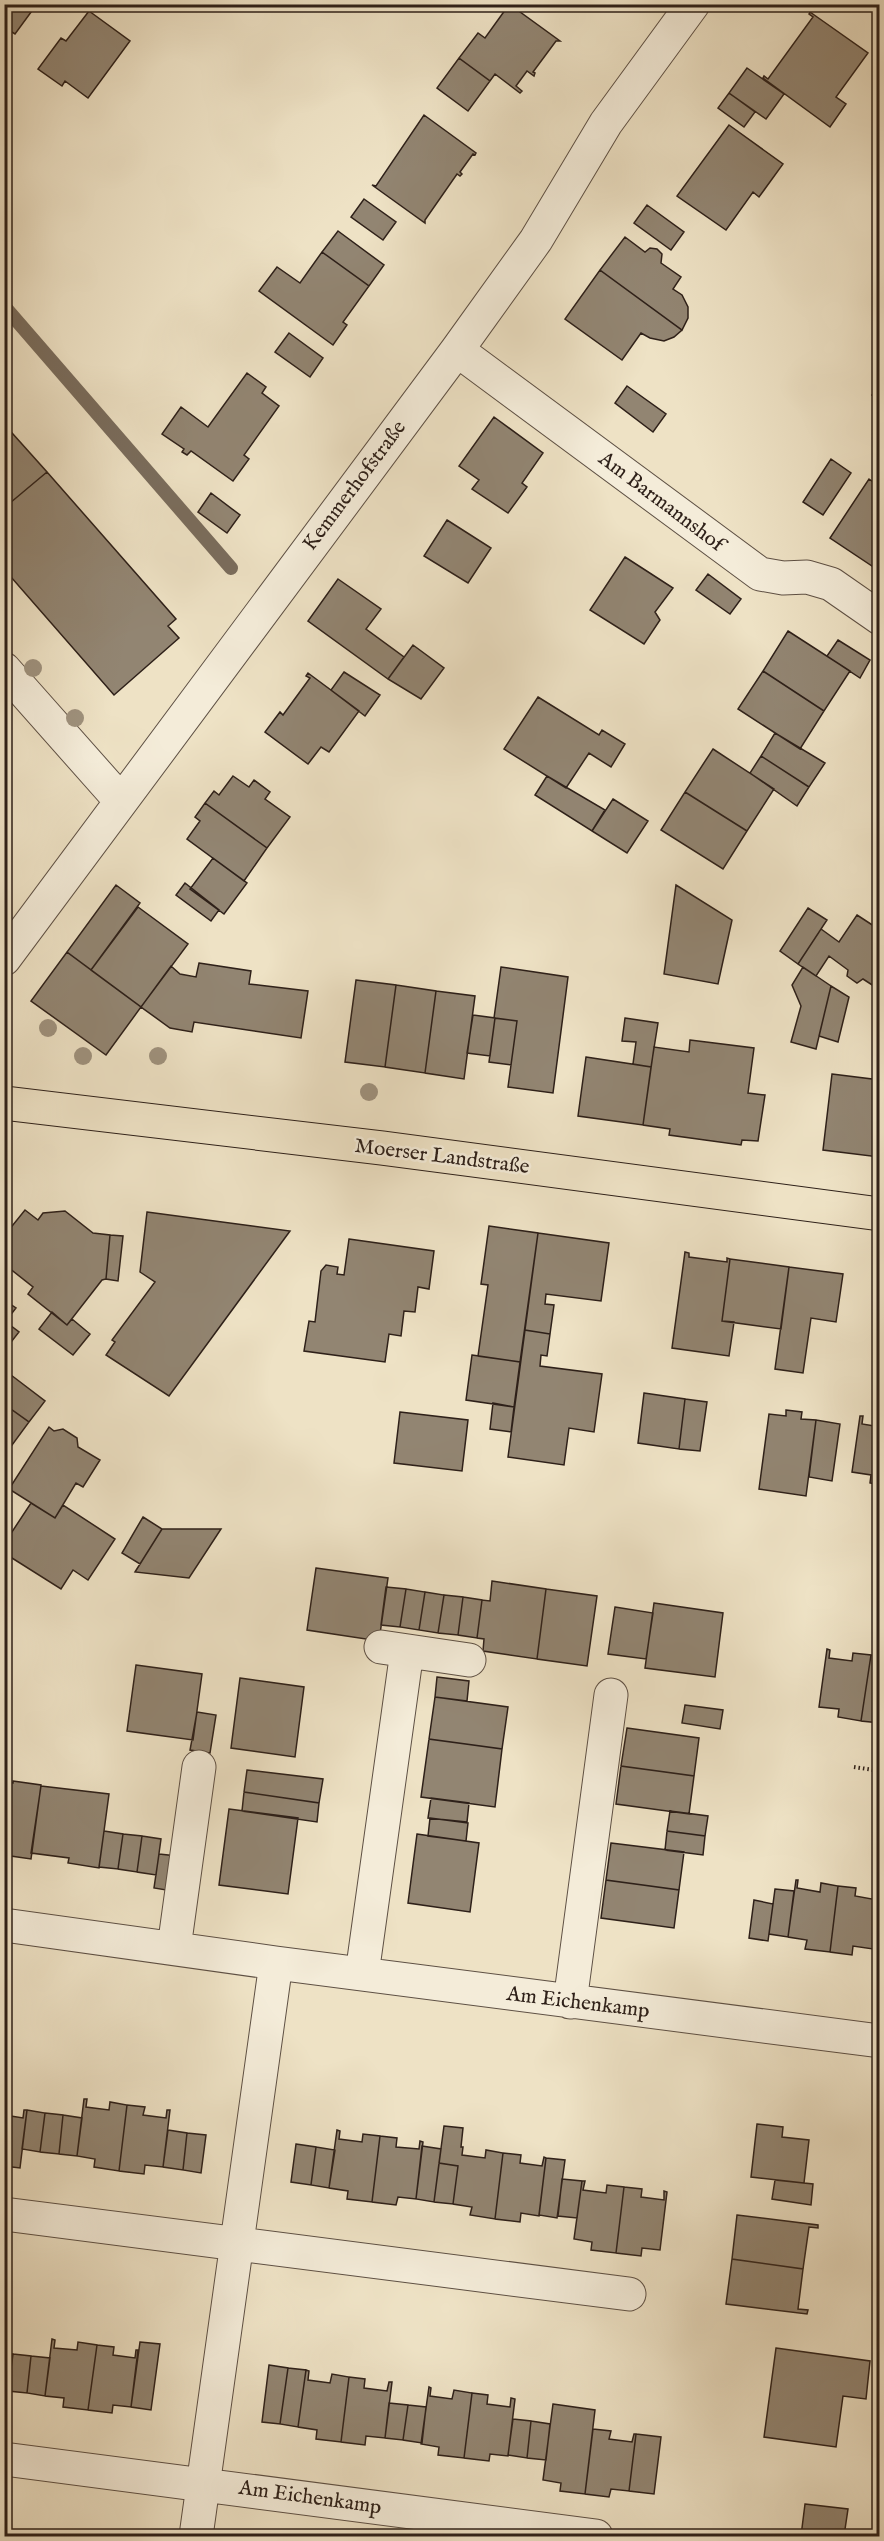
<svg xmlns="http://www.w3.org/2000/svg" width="884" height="2541" font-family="'IM FELL English',serif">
	<rect width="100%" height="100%" fill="#eee2c5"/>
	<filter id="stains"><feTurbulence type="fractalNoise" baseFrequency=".00333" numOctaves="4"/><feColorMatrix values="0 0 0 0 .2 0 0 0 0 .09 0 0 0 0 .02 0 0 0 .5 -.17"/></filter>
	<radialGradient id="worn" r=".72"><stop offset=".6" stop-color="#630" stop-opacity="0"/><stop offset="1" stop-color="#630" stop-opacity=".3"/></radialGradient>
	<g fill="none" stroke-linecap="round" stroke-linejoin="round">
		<path stroke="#7a6d5d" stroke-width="14" d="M4,306l227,262"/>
	</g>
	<path fill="#928572" stroke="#2e2019" stroke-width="1.5" d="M4,4h33l-22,30 -11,-7z
		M506,4h3l51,37h-4l-23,31 2,1 -1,3 -7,-5 -11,15 6,5 -2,2 -25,-19 -5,7 -31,-23 19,-25 7,5 23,-32z
		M89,11l41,30 -42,57 -23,-17 -3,5 -24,-17 23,-31 5,3z
		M810,12l58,41 -32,44 10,7 -16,23 -67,-49 1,-2 4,3 45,-62 -4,-3z
		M459,58l31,23 -22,30 -31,-23z
		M747,68l37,26 -18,25 -37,-26z
		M729,93l26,19 -11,15 -26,-19z
		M424,115l52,38 -1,2 -2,-1 -13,18 2,2 -2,2 -3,-2 -32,46v3l-53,-38 4,1z
		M729,125l54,39 -24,33 -6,-5 -27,38 -49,-34z
		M364,199l32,23 -13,18 -32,-23z
		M647,205l37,27 -13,18 -37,-27z
		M338,231l46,34 -15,21 -47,-34z
		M625,237l20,15 5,-4 7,1 5,5 -1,9 20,14 -8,12 9,6 6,12v11l-6,12 -82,-60z
		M322,252l47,34 -26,36 4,3 -14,20 -74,-54 18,-24 23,16z
		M600,270l82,60 -8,7 -10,4 -14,-3 -9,-5 -19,27 -57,-41z
		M289,333l34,25 -13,19 -35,-25z
		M247,373l19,14 -4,6 17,13 -35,49 5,4 -16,22 -42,-30 -4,4 -5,-3 2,-3 -22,-15 19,-27 27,20z
		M880,384v16l-8,-5z
		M627,386l39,28 -13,18 -38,-29z
		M494,417l49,36 -21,30 5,4 -19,26 -36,-24 7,-9 -20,-14z
		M4,424l43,48 -43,36z
		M831,459l20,14 -28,42 -20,-13z
		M47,472l129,147 -8,7 11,12 -65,57 -110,-126v-61z
		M869,479l11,8v68l-8,11 -42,-28z
		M211,493l29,22 -13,18 -29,-21z
		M447,520l44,28 -23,35 -44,-27z
		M880,555v16l-8,-5z
		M625,557l48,31 -18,24 5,8 -16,24 -54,-34z
		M708,574l33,25 -11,15 -34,-24z
		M338,579l43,30 -15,20 38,28 -16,22 -80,-58z
		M788,631l62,40 -26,40 -61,-40z
		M838,640l32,20 -10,18 -33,-22z
		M413,645l31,23 -23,31 -33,-20z
		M763,671l61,40 -24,38 -62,-40z
		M344,672l36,23 -15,21 -34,-26z
		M308,673l51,38 -30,41 -8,-5 -13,17 -43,-32 15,-20 3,3 27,-37 -4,-2z
		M538,697l61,38 3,-5 23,14 -14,23 -22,-14 -23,35 -62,-39z
		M775,733l50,30 -16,24 -48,-31z
		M713,749l61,40 -27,42 -62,-39z
		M761,756l48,31 -12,19 -47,-33z
		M233,776l16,11 5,-7 16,12 -5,7 25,18 -23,31 -62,-45 9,-12 5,4z
		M547,776l58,34 -13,21 -57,-36z
		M685,792l62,39 -24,38 -62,-39z
		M613,799l35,22 -21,32 -35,-22z
		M205,803l62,45 -23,33 -57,-42 13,-18 -5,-4z
		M213,858l34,25 -23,31 -34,-25z
		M185,883l34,27 -8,11 -35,-26z
		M116,885l24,18 -49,67 -24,-18z
		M676,885l56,35 -14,64 -54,-10z
		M138,907l50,37 -47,63 -50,-37z
		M808,908l19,12 -29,44 -18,-13z
		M857,915l23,15v60l-17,-11 -6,4 -10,-7 1,-6 -19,-14 -13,20 -18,-12 23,-35 18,13z
		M67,952l74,55 -35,48 -75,-54z
		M199,963l52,8 -2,13 59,7 -7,47 -107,-16 -2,10 -22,-4 -29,-21 30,-41 9,8 16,3z
		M501,967l67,10 -15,116 -45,-6 9,-66 -23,-3z
		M803,967l28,19 -15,63 -25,-7 10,-36 -9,-21z
		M356,980l40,5 -11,82 -40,-5z
		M396,985l40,6 -11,82 -40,-6z
		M831,986l18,11 -11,45 -19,-6z
		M436,991l39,5 -11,83 -39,-6z
		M473,1015l22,3 -5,38 -23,-3z
		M495,1018l22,3 -6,44 -22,-3z
		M625,1018l33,5 -7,44 -18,-3 3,-22 -14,-1z
		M690,1040l64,8 -6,45 17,2 -7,46 -16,-1 -1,5 -72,-10 1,-6 -27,-4 11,-78 35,5z
		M586,1057l65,10 -8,58 -65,-9z
		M832,1074l48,6 -1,77 -56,-7z
		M25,1210l13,10 5,-7 22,-2 28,22 17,2 -4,44 -4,1 -35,45 -39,-31 5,-7 -29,-23v-28z
		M147,1212l143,19 -121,165 -63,-41 9,-13 -3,-2 43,-58 -15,-10z
		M489,1226l49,7 -18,129 -42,-6 10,-71 -7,-1z
		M538,1233l71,10 -8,58 -55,-7 -1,10 9,1 -4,29 -25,-4z
		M110,1235l13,1 -5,45 -12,-2z
		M349,1239l85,12 -5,38 -11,-2 -3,25 -11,-1 -3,25 -12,-2 -4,28 -81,-11 5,-30 6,1 6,-51 5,-6 12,2 -1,7 7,1z
		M685,1252l4,1v4l38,5v-4l3,1 -8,62 12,1 -5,34 -57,-8z
		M730,1259l59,8 -8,62 -59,-8z
		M789,1267l54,7 -7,48 -25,-4 -8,55 -28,-4z
		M4,1300l12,8 -7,9 -5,-3z
		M52,1312l15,13 5,-6 18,15 -17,21 -34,-26z
		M6,1322l13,10 -15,19v-27z
		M525,1330l25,4 -3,22 -6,-1 -1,11 62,8 -8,58 -25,-4 -5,37 -56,-8z
		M472,1355l48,7 -6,45 -48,-7z
		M11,1375l34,26 -16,21 -25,-18v-20z
		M644,1393l41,6 -6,50 -41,-6z
		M685,1399l22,3 -7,49 -21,-2z
		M493,1403l21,4 -3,25 -21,-3z
		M4,1404l25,18 -25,34z
		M786,1410l16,2 -1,7 15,1 -10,76 -47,-7 10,-75 17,2z
		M400,1412l68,8 -6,51 -68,-8z
		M860,1416h3l-1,8 18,3v58l-10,-2 1,-8 -19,-3z
		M816,1420l24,4 -8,57 -23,-4z
		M49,1427l5,4 9,-2 14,9 1,9 22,13 -17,27 -7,-4 -21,35 -46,-29z
		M31,1503l24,15 8,-13 52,34 -27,41 -15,-10 -12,19 -57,-36v-9z
		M143,1517l19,12 -22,35 -18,-11z
		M162,1529h59l-32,49 -54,-6z
		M316,1568l72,10 -9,63 -72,-11z
		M492,1581l54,8 -9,70 -54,-8 1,-12 -7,-1 5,-38 8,1z
		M386,1587l20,2 -6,38 -19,-2z
		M406,1589l19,3 -6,38 -19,-3z
		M546,1589l51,7 -10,70 -50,-7z
		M425,1592l19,3 -6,38 -19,-3z
		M444,1595l19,2 -5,38 -20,-2z
		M463,1597l19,3 -5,38 -19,-3z
		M654,1603l69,10 -8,64 -70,-9z
		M615,1607l38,6 -7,46 -38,-5z
		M827,1649l3,1 -1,8 23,3 1,-8 18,2 -10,66 -23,-4 1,-8 -20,-2z
		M871,1655l9,1v67l-19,-2z
		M136,1665l66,9 -9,66 -66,-9z
		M437,1677l32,4 -2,20 -32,-4z
		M240,1678l64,9 -9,70 -64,-9z
		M435,1697l73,10 -6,42 -73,-10z
		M685,1705l38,5 -3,19 -38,-6z
		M197,1712l19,3 -6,38 -20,-3z
		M627,1728l72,10 -5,38 -73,-10z
		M429,1739l73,10 -7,58 -74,-10z
		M621,1766l73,10 -5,38 -73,-10z
		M247,1770l76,9 -4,24 -75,-11z
		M13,1781l28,4 -10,74 -27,-4v-73l9,1z
		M41,1786l68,8 -10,74 -31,-5 1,-5 -38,-5z
		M244,1792l75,11 -2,19 -75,-11z
		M431,1798l38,5 -2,19 -39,-4z
		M229,1809l69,9 -10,76 -69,-9z
		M670,1811l38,5 -3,20 -38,-5z
		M430,1818l38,5 -2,18 -38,-5z
		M104,1831l19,3 -5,35 -19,-2z
		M667,1831l38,5 -2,19 -38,-5z
		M123,1834l19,2 -5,36 -19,-3z
		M417,1834l62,9 -9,69 -62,-9z
		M142,1836l19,3 -5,36 -19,-3z
		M611,1843l73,9 -5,38 -73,-10z
		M159,1854l18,2 -5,35 -18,-3z
		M606,1880l73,10 -5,38 -73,-10z
		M796,1880h2l-1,8 23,4 1,-9 17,3 -8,66 -25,-3 2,-9 -19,-3z
		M838,1886l18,2 -1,8 22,4 3,-9 -7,58 -20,-3 -1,9 -22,-3z
		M775,1889l19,2 -6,46 -19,-3z
		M754,1900l19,4 -5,37 -19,-3z
		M84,2099h3l-1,8 23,3 1,-8 17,3 -8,66 -25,-4 1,-8 -18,-3z
		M127,2105l18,2 -2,8 23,3 1,-8h3l-7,57 -18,-2 -1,9 -25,-3z
		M24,2110h3l-7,58 -16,-2v-51l19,3z
		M27,2110l18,3 -5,39 -18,-3z
		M45,2113l18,2 -4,39 -19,-2z
		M63,2115l19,3 -5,38 -18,-2z
		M757,2124l26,3 -1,10 27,3 -5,43 -53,-6z
		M444,2126l19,2 -2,19h2l-1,8 23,3 1,-8 17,3 -8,66 -25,-4 2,-8 -19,-3 5,-38 -19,-3z
		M168,2130l19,3 -4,37 -20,-3z
		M337,2130l3,1 -1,8 23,3 1,-8 17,2 -8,66 -25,-3 1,-8 -19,-3z
		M187,2133l19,2 -5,38 -18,-3z
		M380,2136l17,2 -1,9 23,2 1,-8 3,1 -7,57 -18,-2 -2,8 -24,-3z
		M296,2144l20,3 -5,38 -20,-3z
		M422,2146l19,3 -7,53 -18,-3z
		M316,2147l19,3 -6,38 -18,-3z
		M503,2153l18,2 -1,8 22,3 2,-9 2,1 -7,58 -18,-3 -1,9 -25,-3z
		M546,2158l19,2 -8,58 -18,-3z
		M439,2163l19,3 -5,38 -19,-2z
		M562,2179l20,2 -5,37 -19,-2z
		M775,2180l38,4 -2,21 -39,-6z
		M582,2181h3l-2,9 23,3 1,-8 17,2 -8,66 -25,-3 1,-8 -18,-3z
		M624,2187l18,2 -1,8 23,3v-9l3,1 -7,58 -18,-2 -1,8 -25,-3z
		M737,2215l81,10v3l-9,-1 -6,42 -71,-10z
		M732,2259l71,10 -5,40 10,1 -1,4 -81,-10z
		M52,2339l3,1 -1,8 23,2 1,-8 19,3 -9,65 -25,-3 1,-9 -19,-2z
		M140,2342l20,2 -9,66 -20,-3z
		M97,2345l17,2 -1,8 22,3 1,-8h2l-7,57 -18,-2 -1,8 -24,-3z
		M776,2348l94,13 -4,38 -23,-3 -7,51 -72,-10z
		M4,2353l9,1 -5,37h-4z
		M13,2354l18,2 -4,37 -19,-2z
		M31,2356l19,2 -5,38 -18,-3z
		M269,2365l19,3 -8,56 -18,-2z
		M288,2368l18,2 -8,57 -18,-3z
		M306,2370l3,1 -1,9 22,3 2,-9 17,3 -8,65 -25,-3 1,-9 -19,-3z
		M349,2377l16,2 -1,9 23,3 2,-9h3l-7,56 -19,-2 -1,9 -24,-3z
		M429,2387l2,1 -1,8 22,3 2,-9 18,3 -8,65 -26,-3 1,-8 -18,-3z
		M472,2393l16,2 -1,9 23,3 1,-9 4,1 -7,57 -18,-2 -1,7 -25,-3z
		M389,2403l19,2 -5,35 -18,-2z
		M553,2404l42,6 -10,84 -25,-3 1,-8 -18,-3z
		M408,2405l18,2 -4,36 -19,-3z
		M513,2419l18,2 -4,37 -19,-3z
		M531,2421l19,3 -4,36 -19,-2z
		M593,2429l18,2 -2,8 23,3 2,-8h2l-7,57 -18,-2 -2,8 -24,-3z
		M636,2434l25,3 -7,57 -25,-3z
		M805,2504l43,5 -4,27h-43z"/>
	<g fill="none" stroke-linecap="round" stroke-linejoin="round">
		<g stroke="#5e5044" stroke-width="35">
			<path id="minor" d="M457,350l303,224 23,4 24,-1 24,7 49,34
				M4,669l117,132
				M4,959l453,-609 79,-110 70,-117 87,-119
				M381,1647l88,13
				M4,1925l272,38 604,78
				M174,1948l25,-181
				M362,1974l45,-323
				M570,2002l41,-307
				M4,2214l625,80
				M4,2459l592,77
				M196,2536l80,-573"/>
		</g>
		<g stroke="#2e2019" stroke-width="35">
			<path id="major" d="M4,1103l378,45 498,66"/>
		</g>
		<path stroke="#2e2019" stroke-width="4" stroke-dasharray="1.5 3" stroke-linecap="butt" d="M854,1767l26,4"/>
		<use href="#minor" stroke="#f4ecd9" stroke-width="33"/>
		<use href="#major" stroke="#eee2c5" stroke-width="33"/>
	</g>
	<g fill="#9f927e">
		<circle cx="33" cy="668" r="9"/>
		<circle cx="75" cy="718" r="9"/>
		<circle cx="48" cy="1028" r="9"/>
		<circle cx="83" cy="1056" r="9"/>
		<circle cx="158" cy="1056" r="9"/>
		<circle cx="369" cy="1092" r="9"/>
	</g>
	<g text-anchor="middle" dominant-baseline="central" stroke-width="5" stroke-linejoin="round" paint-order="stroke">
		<g font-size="21" fill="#2e2019" stroke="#f4ecd9">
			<text transform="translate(355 486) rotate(-53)">Kemmerhofstraße</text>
			<text transform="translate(661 502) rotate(37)">Am Barmannshof</text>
			<text transform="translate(442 1157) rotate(7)">Moerser Landstraße</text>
			<text transform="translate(578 2003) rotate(7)">Am Eichenkamp</text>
			<text transform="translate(310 2498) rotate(8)">Am Eichenkamp</text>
		</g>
	</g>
	<rect width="884" height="2541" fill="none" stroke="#eee2c5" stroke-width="24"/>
	<rect x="6" y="6" width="872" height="2529" fill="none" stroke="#2e2019" stroke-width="3"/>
	<rect x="12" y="12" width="860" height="2517" fill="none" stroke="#2e2019" stroke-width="1.5"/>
	<rect width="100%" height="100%" filter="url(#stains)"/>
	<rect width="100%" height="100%" fill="url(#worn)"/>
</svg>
